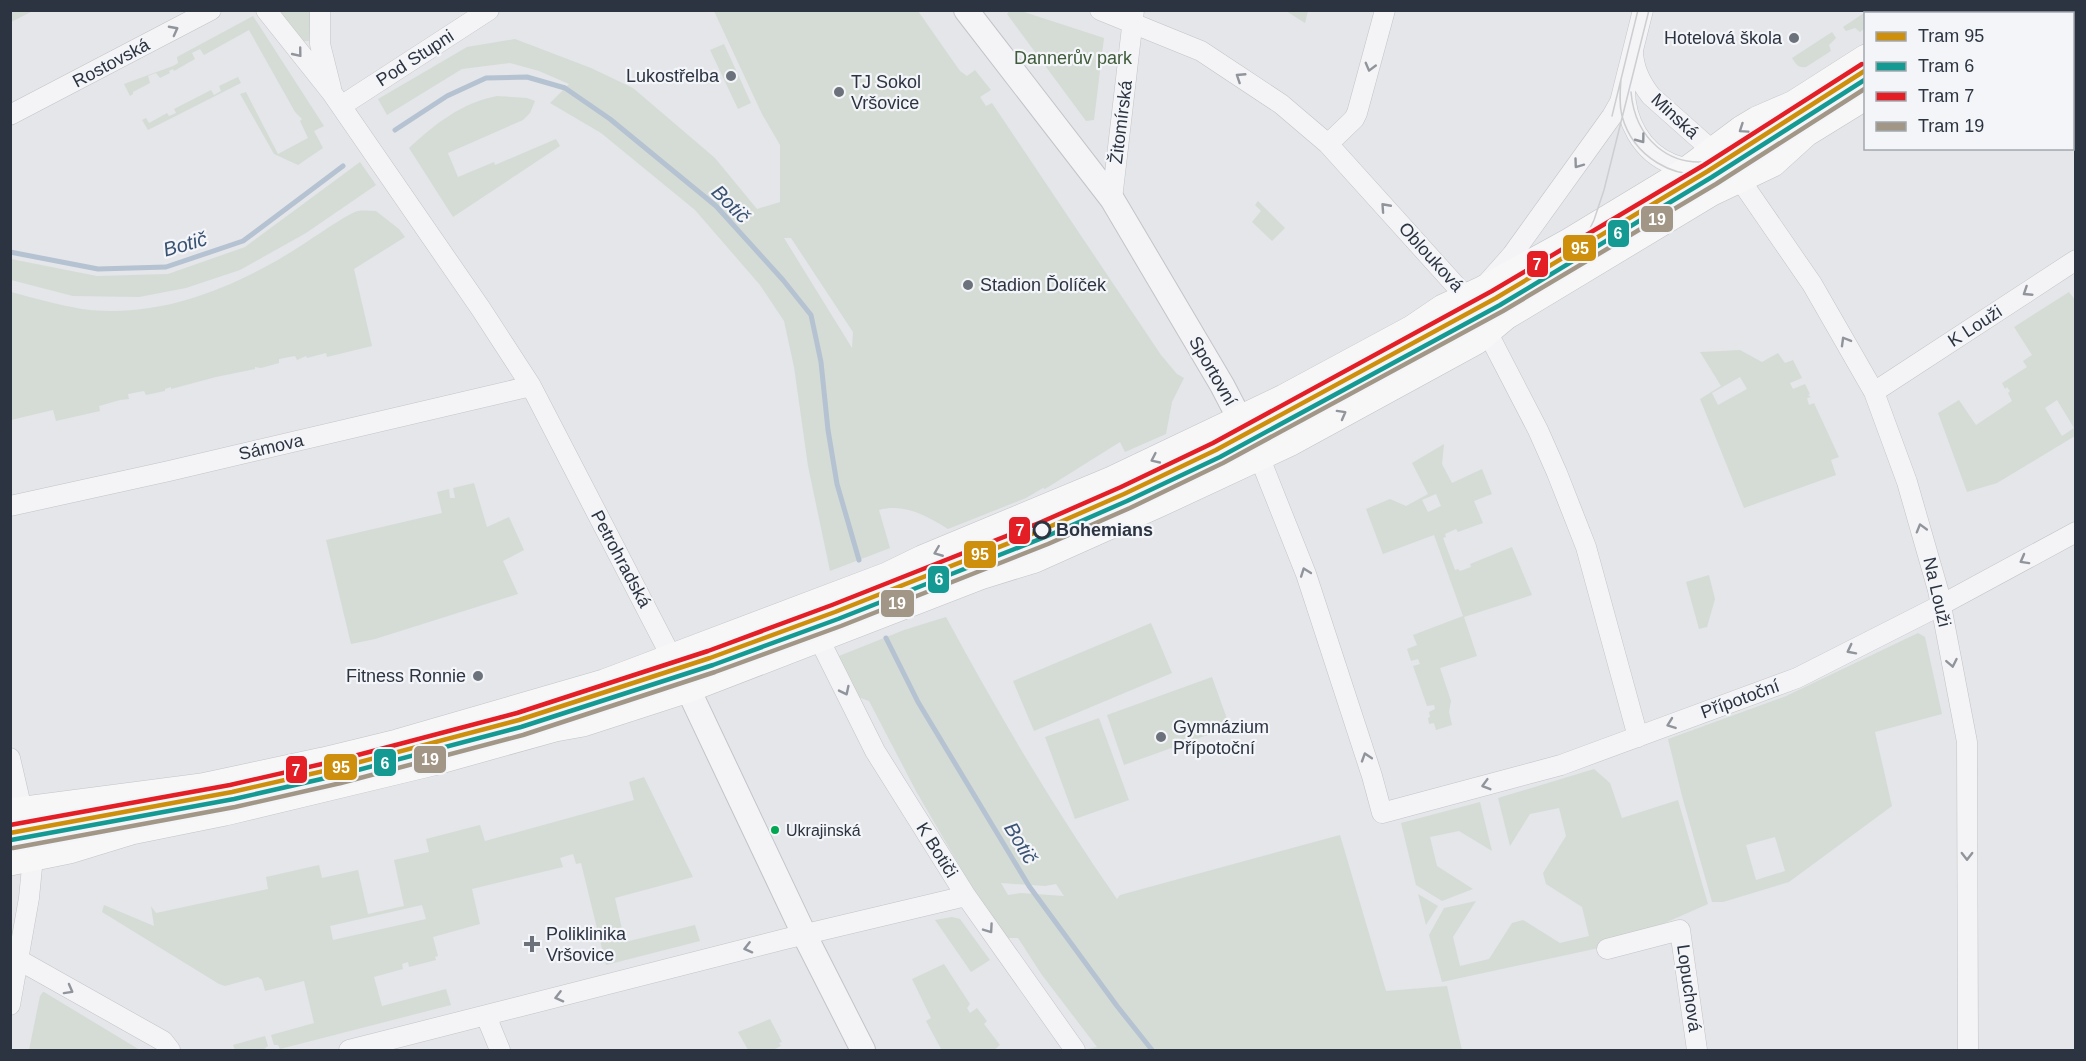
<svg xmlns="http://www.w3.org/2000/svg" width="2086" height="1061" font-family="Arial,sans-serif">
	<rect width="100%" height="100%" fill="#e4e6e9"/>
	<path fill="#d5dcd5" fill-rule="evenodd" d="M11,10h22v1l-22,11z
		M1010,10l11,1 83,27 -10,82 -8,1 -79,-107z
		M279,11h32l-2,30h-9z
		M714,11h204l42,60 7,5 8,-6 16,20 -11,7 6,9 6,-3 169,252 16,19 7,4 -12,24 -6,32 -41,18 -5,-10 -75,47 -2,-1 -17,10 -78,31c-21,-13 -44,-26 -69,-19l11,38 -60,23 -22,-105 -14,-99 -10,-46 -24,-36 -65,-75 -94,-77 -51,-30 19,-19 -30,-13 -29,-8 -48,6 -75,46 -9,-16 89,-52 48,-8 76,29 42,20 82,70 42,51 23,-7v-57l-18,-31zM784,238h7l62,94 -1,16z
		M1286,11h22l-3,12z
		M1867,11h26l-5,2 -22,1 -1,14 -5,4 -5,-4 -9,3 -3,-4z
		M253,16l71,110 -10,5 9,17 -25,17 -24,-11 -34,-60 6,-2 32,62 30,-16 -8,-17 2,-2 -7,-7 -46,-82 -45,25 -4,-6 -8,4 3,6 -21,12 -1,-2 -4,2 1,2 -10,5 -4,-5 -8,3 2,7 -17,9v2l-3,2 -6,-12 49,-18 5,-3 -1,-6z
		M1832,32l4,6 -7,7 2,6 -25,16c-8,1 -10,-3 -14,-9z
		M724,44l27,59 -13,6 -28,-59z
		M1865,65v23l-59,38 -11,-16z
		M238,77l3,6 -93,47 -6,-10 4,-2 3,5 18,-10 2,3 7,-3 -2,-4 37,-19 3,5 7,-4 -2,-5z
		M497,96l30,2 8,3 -5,12 -7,7 -75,33 10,24 36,-15 1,3 61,-26 4,7 -107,71 -44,-69c26,-24 52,-45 88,-52z
		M360,162l16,23 -70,48 -66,37 -54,18 -47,9 -66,-1 -62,-16v-21l86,17 71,-2 77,-27z
		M1258,201l27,27 -13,13 -20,-19 9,-11 -6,-6z
		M376,211l23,18 6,8 -51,32 18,77 -45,11 -1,-4 -19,5 -1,-2 -9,4 -2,-4 -16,3v4l-18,5 -6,-1v2l-39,8 -45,12v-2l-6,2v2l-19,4 -2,-4 -16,3 1,5 -9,1 -21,6 1,5 -44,10 -3,-11 -42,10v-128c23,6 47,13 71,17 74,10 147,-19 209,-57 14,-8 55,-38 67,-41 6,-1 12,0 18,0z
		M2069,292l7,9 -1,135 -78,47 -30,9 -29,-79 21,-13 17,25 36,-24 -4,-8 2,-2 -3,-4 -2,2 -3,-6 25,-16 -4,-6 9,-6 -18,-28zM2057,400l17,28 -12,8 -17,-28z
		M1740,350l22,12 16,-9 7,10 8,-3 9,18 -12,5 3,6 12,-5 5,10 -2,1 3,2 -4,1 2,7 5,-2 25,54 -8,3 5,15 -92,33 -44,-109 21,-13 -21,-34zM1740,377l7,12 -29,16 -6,-12z
		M1444,444l-2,20 10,19 30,-14 10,25 -18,7 9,22 -25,9 -2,-3 -11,5 1,3 -3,1 12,32 3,-1 2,2 11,-4 -1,-3 42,-17 20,48 -68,22 13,39 -37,12 11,33 -2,11 3,13 -16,5 -2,-7 -5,1 -1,-6 2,-1 -1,-5 6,-3 -1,-4 -7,1 -14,-40 7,-2 -2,-5 -7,2 -4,-12 10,-4 -4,-10 50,-19 -29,-81 -51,19 -17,-45 24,-10 16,7 22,-12 -16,-31zM1436,494l5,12 -13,6 -6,-12z
		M474,483l13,44 22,-10 15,33 -21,11 15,33 -143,45 -24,5 -25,-104 116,-27 -5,-21 12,-3 1,9h5l-2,-10z
		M1709,575l6,24 -8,28 -8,2 -13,-47z
		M946,617c52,96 108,192 171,282l3,-4 220,-60 46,156 61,-5 15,64h-379l14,-3 -55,-72 -24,-37h-11l-37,-54 -54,-93 -47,-90 -11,-4 -19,-41 65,-26zM1001,883l44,3 11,-2 8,12 -43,-3 -13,2z
		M1151,623l21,50 -138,58 -21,-50z
		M1918,633l7,4 17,77 -67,18 17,74 -103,76 -66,20h-11l-30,-106 -14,-57 118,-43zM1775,837l10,34 -29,9 -10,-35z
		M1212,677l18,50 -106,38 -17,-50z
		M1099,718l30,82 -54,19 -30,-82z
		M1594,769l16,14 12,35 56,-18 30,104 -91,40 -175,38 -13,-47 15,-27 32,-7 -23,36 7,29 29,-7 23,-36 11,-3 37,23 29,-7 -7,-29 -36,-23 -3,-11 23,-37 -7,-28 -29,6 -20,32 -12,-48z
		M644,777l49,100 -78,21 10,44 70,-17 5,16 -94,24 -25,-102 -5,1 -3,-10 -13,4 3,9 -91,22 8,35 -47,13 5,19 -3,1 1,3 -27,7 -1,-5 -6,2 1,5 -29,8 8,29 64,-17 5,16 -171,44 -2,-4h-4l-3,-10 43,-12 -10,-42 -39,10 -3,-11 -4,-3 -33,9 -6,-2 -117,-72 2,-7 50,21 -3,-20 5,7 112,-24 -2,-12 53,-12 3,13 36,-8 10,44 36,-8 -10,-46 35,-8 -3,-13 54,-14 5,16 149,-41 -5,-18zM422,905l4,14 -93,21 -3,-14z
		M206,793l3,16 -88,17 -3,-16z
		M1480,802l12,49 -33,-20 -29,6 7,29 36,23 -31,12 -26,-16 -15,-62z
		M1418,894l20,12 -12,19z
		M952,917l8,2 30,41 -19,12 -36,-52z
		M944,964l26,40 -3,4 3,5 7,-5 10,13 -3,3 16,21 -6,5h-54l1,-1 -15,-28 5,-3 -19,-39z
		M43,992h1l96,58h-111l11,-54z
		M770,1019l12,23 -3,1 2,3 -8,4h-25l-10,-18z
		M265,1036l3,10 -5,4h-28l-2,-5z"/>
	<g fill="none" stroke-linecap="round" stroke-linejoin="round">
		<path stroke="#b5c2d1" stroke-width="5" d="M395,130l52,-34 39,-18 41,-1 38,11 45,31 106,87 67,74 28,35 10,47 7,68 9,54 22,76
			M10,252l88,17 68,-2 77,-26 100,-75
			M886,638l32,64 111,184 88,120 35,44"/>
		<g stroke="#c2c4c7" stroke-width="21">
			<path id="minor" d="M266,10l66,83 149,216 50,77 157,303
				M320,10v34l11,44
				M1100,10l101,41 80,53 47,40 138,153 14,21 58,112 19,43 29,74 52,190
				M1633,50c0,18 7,32 18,46l81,72 80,116 62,108 33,90 31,108 29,152 1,308
				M1625,89c0,31 16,63 47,75 21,8 47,9 69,15
				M341,106l148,-96
				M10,115l201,-105
				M1328,144l26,-25 3,-6 28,-103
				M1112,199l22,-189
				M1489,281l23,-26 100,-139 8,-14 23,-92
				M1874,392l202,-132
				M1259,456l47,118 66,202 10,37 179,-48 236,-87 144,-73 135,-73
				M10,506l159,-35 362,-85
				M819,639l56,112 91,145 109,154
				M10,758l23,99 -4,41 -19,107
				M1607,949l73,-19 17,120
				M19,960l144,81 7,9
				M486,1016l14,34
				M349,1050l436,-111 181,-43"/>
		</g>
		<g stroke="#c2c4c7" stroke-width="26">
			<path id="tertiary" d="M966,10l146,189 110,186 37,71
				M688,689l116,245 59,116"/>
		</g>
		<g stroke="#c2c4c7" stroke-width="28">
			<path id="secondary" d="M1934,14l5,-4
				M2004,14l6,-4
				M10,812l192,-25 121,-26 74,-18 207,-60 283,-107 35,-17 190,-79 172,-82 128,-69 31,-21 39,-18 87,-48 114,-69 59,-44 15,-9 37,-16 72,-46
				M10,862l59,-12 62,-19 94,-19 208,-50 122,-34 28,-5 105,-34 295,-114 52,-16 123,-55 133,-62 185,-101 30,-25 206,-124 61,-29 33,-30 60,-37"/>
		</g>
		<use href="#minor" stroke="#f4f4f6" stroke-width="20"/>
		<use href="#tertiary" stroke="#f4f4f6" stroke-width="24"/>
		<use href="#secondary" stroke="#f7f7f8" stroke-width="27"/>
		<path stroke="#cdced1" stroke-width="1.5" d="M1621,79c-1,13 -2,25 1,37 11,40 52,66 93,56 12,-3 23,-9 33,-15
			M1631,92c4,46 38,78 85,68 12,-2 23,-9 33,-15
			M1612,116l26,-106
			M1540,282l28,-22 17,-21 9,-19 10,-30 45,-180"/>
		<g stroke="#f3f5f8" stroke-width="9">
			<path id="tram-1" d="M10,833l222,-41 105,-24 182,-48 191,-62 125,-46 207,-82 82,-36 92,-44 280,-152 212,-127 158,-101"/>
		</g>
		<g stroke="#f3f5f8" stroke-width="9">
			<path id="tram-2" d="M11,840l223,-41 105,-24 182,-48 192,-62 125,-46 207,-82 82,-36 93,-44 280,-152 212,-128 154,-98"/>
		</g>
		<g stroke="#f3f5f8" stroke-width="9">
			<path id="tram-3" d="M10,825l220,-40 105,-24 182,-48 191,-62 124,-46 207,-82 82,-36 92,-44 279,-152 212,-126 158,-101"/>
		</g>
		<g stroke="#f3f5f8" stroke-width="9">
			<path id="tram-4" d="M13,848l222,-41 106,-24 182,-48 192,-63 126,-46 207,-82 82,-36 93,-45 280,-152 213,-127 150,-96"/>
		</g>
		<use href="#tram-1" stroke="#ce8f0d" stroke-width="4.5"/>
		<use href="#tram-2" stroke="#149a93" stroke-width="4.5"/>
		<use href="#tram-3" stroke="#e31e25" stroke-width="4.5"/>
		<use href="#tram-4" stroke="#a29786" stroke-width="4.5"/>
	</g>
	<defs><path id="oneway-chevron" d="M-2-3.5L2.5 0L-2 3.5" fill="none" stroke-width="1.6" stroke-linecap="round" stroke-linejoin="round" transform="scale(1.5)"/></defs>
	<g stroke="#90949c">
		<use href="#oneway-chevron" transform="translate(174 30) rotate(-28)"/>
		<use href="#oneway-chevron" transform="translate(298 53) rotate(51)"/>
		<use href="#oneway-chevron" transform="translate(1370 67) rotate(105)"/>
		<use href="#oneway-chevron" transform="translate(1240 77) rotate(-147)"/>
		<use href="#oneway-chevron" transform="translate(1641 139) rotate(53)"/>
		<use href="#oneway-chevron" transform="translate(1578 164) rotate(126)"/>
		<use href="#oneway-chevron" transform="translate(1385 207) rotate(-132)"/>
		<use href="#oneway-chevron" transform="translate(2027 292) rotate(147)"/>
		<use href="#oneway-chevron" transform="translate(1845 341) rotate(-120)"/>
		<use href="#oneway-chevron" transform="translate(1921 528) rotate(-106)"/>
		<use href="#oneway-chevron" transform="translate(2024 560) rotate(151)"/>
		<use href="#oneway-chevron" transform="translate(1305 572) rotate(-110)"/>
		<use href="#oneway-chevron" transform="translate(1851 650) rotate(153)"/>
		<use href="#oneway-chevron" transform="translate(1952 663) rotate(79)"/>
		<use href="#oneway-chevron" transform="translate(845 691) rotate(64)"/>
		<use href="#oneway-chevron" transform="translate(1671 724) rotate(160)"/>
		<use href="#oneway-chevron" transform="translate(1366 757) rotate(-108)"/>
		<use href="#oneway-chevron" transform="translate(1486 785) rotate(164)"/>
		<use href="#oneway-chevron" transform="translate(1967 856) rotate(90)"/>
		<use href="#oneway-chevron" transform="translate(989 929) rotate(55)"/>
		<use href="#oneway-chevron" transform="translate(748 948) rotate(166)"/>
		<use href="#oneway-chevron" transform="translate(69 990) rotate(29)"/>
		<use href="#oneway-chevron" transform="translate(559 997) rotate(166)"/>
	</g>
	<g stroke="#92969c">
		<use href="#oneway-chevron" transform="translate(1743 129) rotate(146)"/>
		<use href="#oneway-chevron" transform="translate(1342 414) rotate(-29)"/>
		<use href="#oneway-chevron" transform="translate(1155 459) rotate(155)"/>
		<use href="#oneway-chevron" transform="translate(938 552) rotate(158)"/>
	</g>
	<g fill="#6c727c" stroke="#f3f5f8" stroke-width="2">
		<circle cx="1794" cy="38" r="6"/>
		<circle cx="731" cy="76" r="6"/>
		<circle cx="839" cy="92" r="6"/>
		<circle cx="968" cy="285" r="6"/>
		<circle cx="478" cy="676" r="6"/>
		<circle cx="1161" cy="737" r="6"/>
		<path d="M529 935h6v6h6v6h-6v6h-6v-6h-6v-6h6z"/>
	</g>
	<circle fill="#f3f5f8" stroke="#2c3441" stroke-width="3" cx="1042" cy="530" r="8"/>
	<circle fill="#00a651" stroke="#f3f5f8" stroke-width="2" cx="775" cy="830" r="5"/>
	<g text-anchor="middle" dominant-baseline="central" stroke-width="4.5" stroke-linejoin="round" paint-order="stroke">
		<g font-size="16" fill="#2c3441" stroke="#f3f5f8" text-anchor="start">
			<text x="786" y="830">Ukrajinská</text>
		</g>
		<g font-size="18" fill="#2c3441" stroke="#f3f5f8" text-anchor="start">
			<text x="1782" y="38" text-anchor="end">Hotelová škola</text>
			<text x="719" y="76" text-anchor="end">Lukostřelba</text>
			<text x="851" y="82">TJ Sokol<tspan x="851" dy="21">Vršovice</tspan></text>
			<text x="980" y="285">Stadion Ďolíček</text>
			<text x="466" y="676" text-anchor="end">Fitness Ronnie</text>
			<text x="1173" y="727">Gymnázium<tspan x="1173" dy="21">Přípotoční</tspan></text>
			<text x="546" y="934">Poliklinika<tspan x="546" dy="21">Vršovice</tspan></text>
		</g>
		<g font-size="18" fill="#2c3441" stroke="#f3f5f8">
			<text transform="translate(415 58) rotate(-33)">Pod Stupni</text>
			<text transform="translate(111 63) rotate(-28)">Rostovská</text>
			<text transform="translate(1675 116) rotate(43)">Minská</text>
			<text transform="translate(1121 122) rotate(-83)">Žitomírská</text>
			<text transform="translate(1431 257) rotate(48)">Oblouková</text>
			<text transform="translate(1975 326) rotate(-33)">K Louži</text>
			<text transform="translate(1213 371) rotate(60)">Sportovní</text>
			<text transform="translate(271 447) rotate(-13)">Sámova</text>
			<text transform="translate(621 559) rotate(62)">Petrohradská</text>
			<text transform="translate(1937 592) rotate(77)">Na Louži</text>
			<text transform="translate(1740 699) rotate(-20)">Přípotoční</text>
			<text transform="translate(937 850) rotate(58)">K Botiči</text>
			<text transform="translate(1689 988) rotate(82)">Lopuchová</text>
		</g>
		<g font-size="18" fill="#405c3a" stroke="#f3f5f8">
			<text x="1073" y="58">Dannerův park</text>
		</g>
		<g font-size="18" font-weight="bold" fill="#2c3441" stroke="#f3f5f8" text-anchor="start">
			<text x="1056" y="530">Bohemians</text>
		</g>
		<g font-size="20" font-style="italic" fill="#395272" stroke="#f3f5f8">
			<text transform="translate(731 204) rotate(45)">Botič</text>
			<text transform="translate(185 244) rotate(-16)">Botič</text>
			<text transform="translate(1021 843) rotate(59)">Botič</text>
		</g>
	</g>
	<g stroke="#f3f5f8" stroke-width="2">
		<rect x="1640" y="205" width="34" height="28" rx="6" fill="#a29786"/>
		<rect x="1607" y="219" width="23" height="29" rx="6" fill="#149a93"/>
		<rect x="1562" y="234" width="35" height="28" rx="6" fill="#ce8f0d"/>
		<rect x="1526" y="250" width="23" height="28" rx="6" fill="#e31e25"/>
		<rect x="1008" y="516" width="23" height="29" rx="6" fill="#e31e25"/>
		<rect x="963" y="540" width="34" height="29" rx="6" fill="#ce8f0d"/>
		<rect x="927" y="565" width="23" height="29" rx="6" fill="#149a93"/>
		<rect x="880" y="589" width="35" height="29" rx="6" fill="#a29786"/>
		<rect x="413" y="745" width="34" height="29" rx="6" fill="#a29786"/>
		<rect x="373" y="748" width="24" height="29" rx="6" fill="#149a93"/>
		<rect x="323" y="753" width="35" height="28" rx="6" fill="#ce8f0d"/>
		<rect x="285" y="755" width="23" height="29" rx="6" fill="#e31e25"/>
	</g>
	<g font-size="16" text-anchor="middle" font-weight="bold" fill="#fff">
		<text x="1657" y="225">19</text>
		<text x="1618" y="239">6</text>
		<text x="1580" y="254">95</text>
		<text x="1537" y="270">7</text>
		<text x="1020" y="536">7</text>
		<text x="980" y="560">95</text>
		<text x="939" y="585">6</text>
		<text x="897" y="609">19</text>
		<text x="430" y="765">19</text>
		<text x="385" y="769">6</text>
		<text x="341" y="773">95</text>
		<text x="296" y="776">7</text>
	</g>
	<rect width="2086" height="1061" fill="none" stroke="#2c3441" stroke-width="24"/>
	<rect x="1864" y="12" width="210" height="138" fill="#f3f5f8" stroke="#a3a8af" stroke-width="1.5"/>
	<rect x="1876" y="32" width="30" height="9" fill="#ce8f0d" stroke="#a3a8af" stroke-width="1.5"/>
	<text x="1918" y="42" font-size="18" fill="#2c3441">Tram 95</text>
	<rect x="1876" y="62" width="30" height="9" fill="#149a93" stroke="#a3a8af" stroke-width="1.5"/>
	<text x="1918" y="72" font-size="18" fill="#2c3441">Tram 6</text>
	<rect x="1876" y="92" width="30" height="9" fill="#e31e25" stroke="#a3a8af" stroke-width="1.5"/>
	<text x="1918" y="102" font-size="18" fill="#2c3441">Tram 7</text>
	<rect x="1876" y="122" width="30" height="9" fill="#a29786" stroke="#a3a8af" stroke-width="1.5"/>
	<text x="1918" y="132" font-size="18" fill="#2c3441">Tram 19</text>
</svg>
